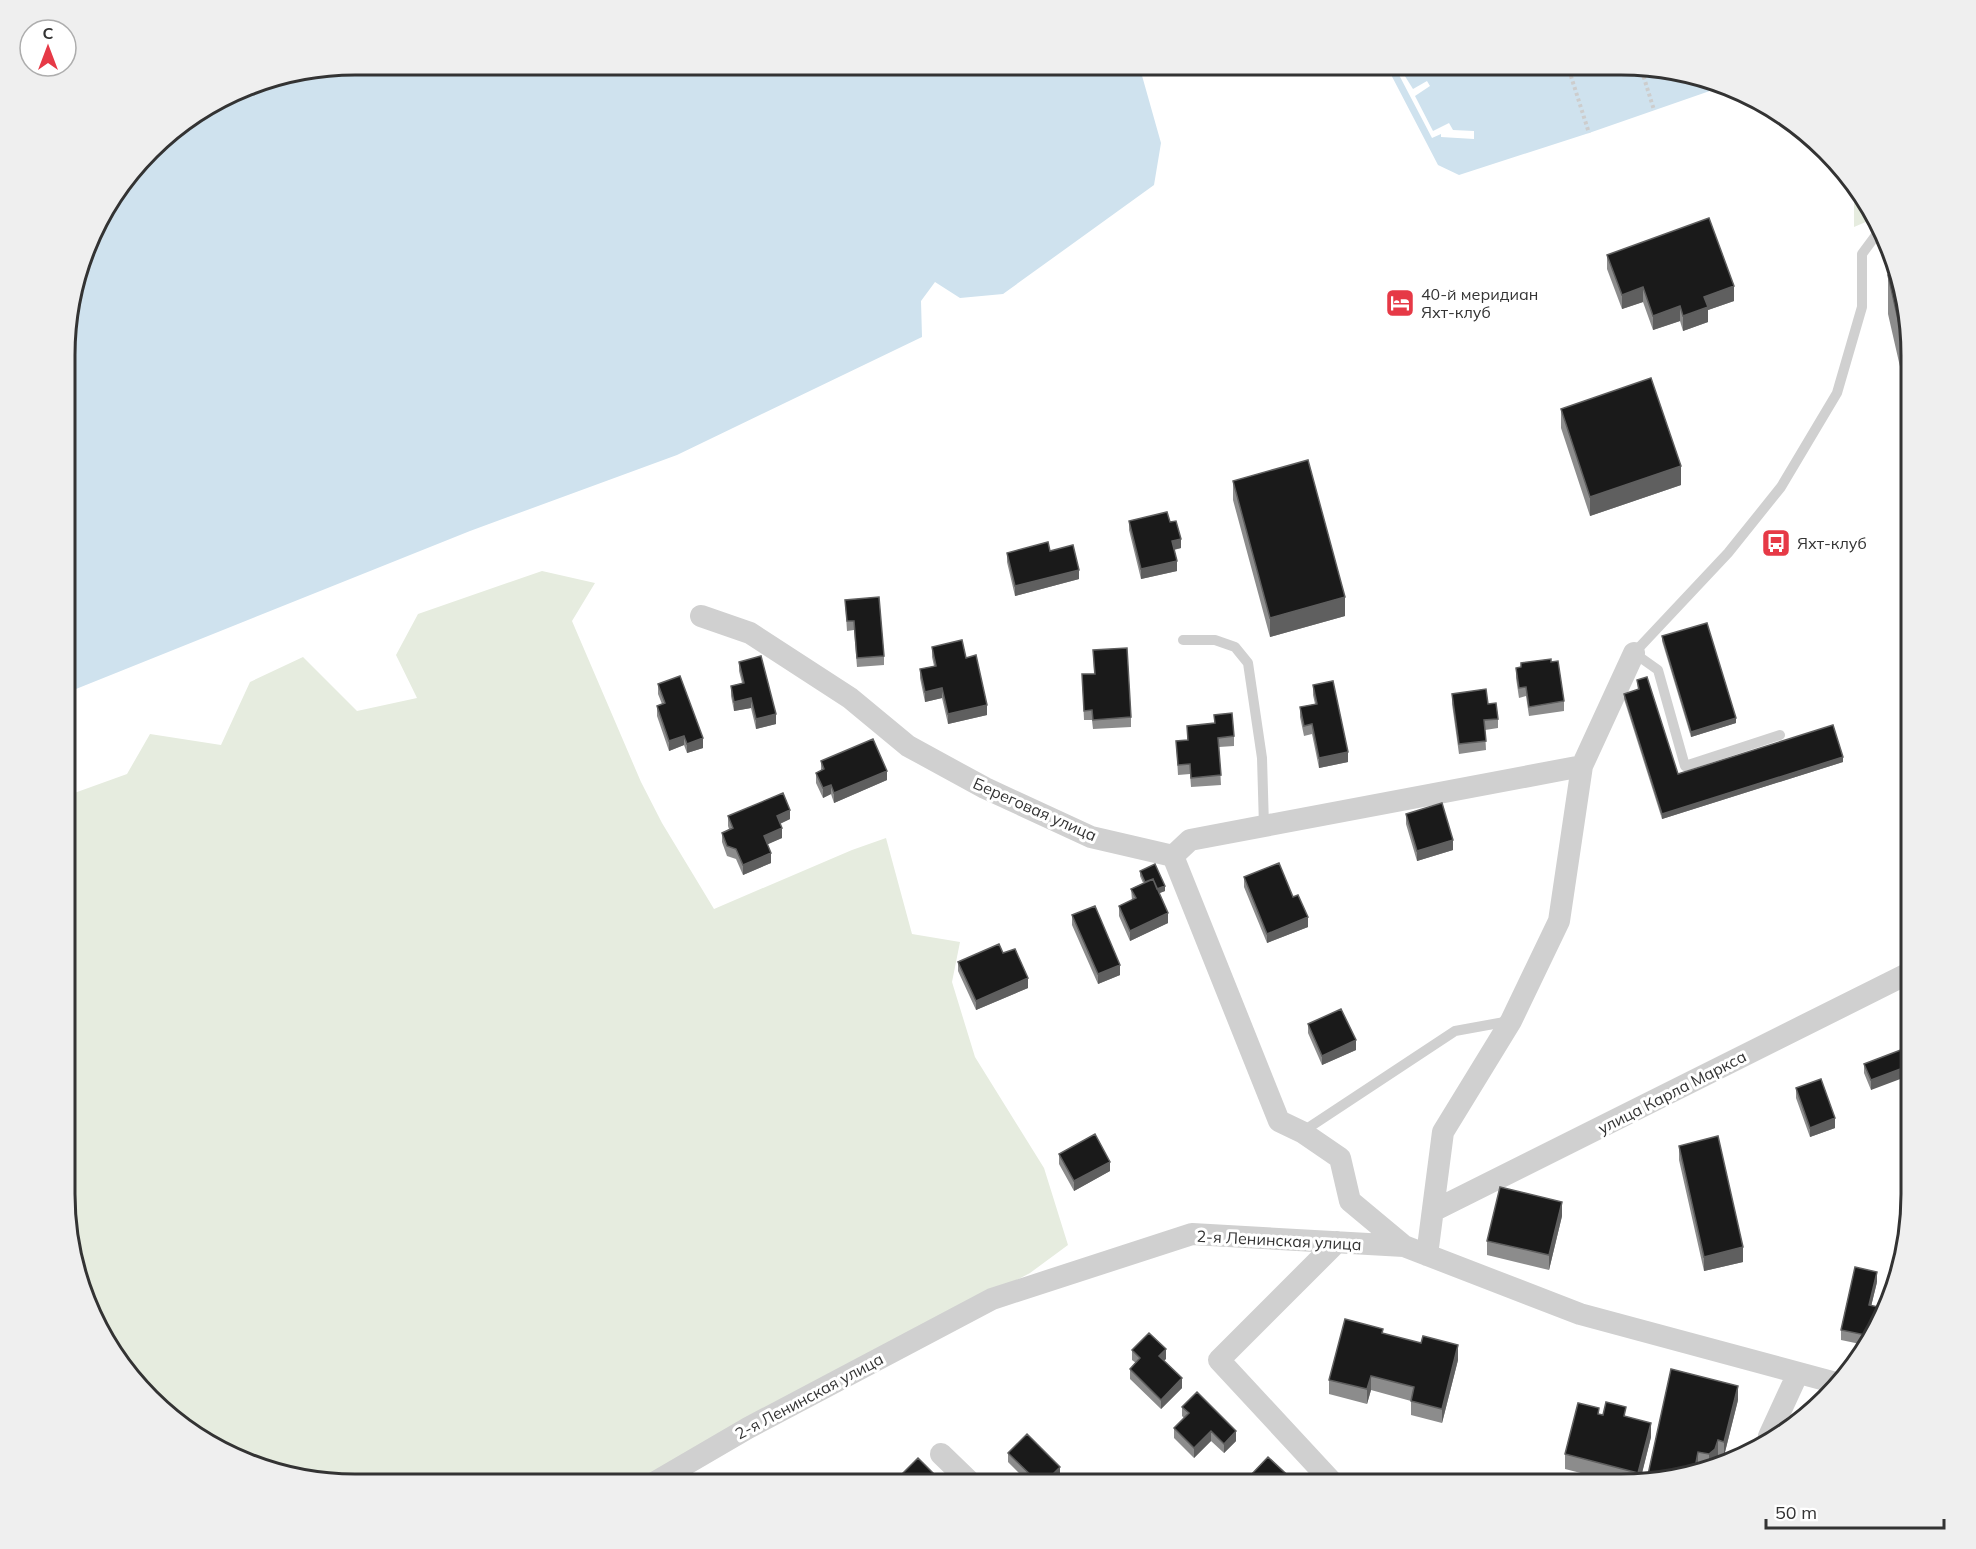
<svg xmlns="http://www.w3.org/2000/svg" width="1976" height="1549" font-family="Mulish,sans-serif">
	<rect width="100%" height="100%" fill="#fff"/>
	<path fill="#e6ecdf" d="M1854,191l21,27 -21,9z
		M542,571l53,12 -23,38 69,161 21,41 52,86 138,-59 34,-12 26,96 48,8 -8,40 23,75 69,111 24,77 -38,28 -394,211h-300l-92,-21 -81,-51 -31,-41 -45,-76 -22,-81 1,-418 61,-22 23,-40 71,11 29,-63 53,-25 54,54 60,-13 -21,-43 22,-41z"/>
	<path fill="#cfe2ee" d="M355,65h784l22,78 -7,42 -151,109 -43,4 -25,-16 -14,19 1,36 -245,118 -207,76 -404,162 1,-376 36,-107 61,-74 97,-56z
		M1386,65h254l87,20 -138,48 -130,42 -21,-10z"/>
	<path fill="#fff" d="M1389,65h5l2,2 3,-2h17l-13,8 10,16 14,-8 3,5 -15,10 18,35 16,-8 4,7 21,1v8l-33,-2v-3l-9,4 -34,-65 -3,1z"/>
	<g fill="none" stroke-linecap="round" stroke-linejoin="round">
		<path stroke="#cdcdcd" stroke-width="4" stroke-dasharray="3 3" stroke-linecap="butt" d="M1640,65l14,45
			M1569,70l20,63"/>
		<path stroke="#d0d0d0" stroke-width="10" d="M1183,640h32l20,7 13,16 14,95 2,68
			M1780,735l-95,31 -27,-96 -24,-17 94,-100 53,-66 56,-94 25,-86v-53l20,-27
			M1302,1132l153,-101 55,-10"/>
		<path stroke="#d0d0d0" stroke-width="22" d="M701,616l49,17 100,65 58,48 77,42 106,49 82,19 17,-16 392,-74
			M1173,856l106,265 23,11 38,26 10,43 54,45
			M1433,1211l478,-239
			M1427,1255l16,-123 68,-111 48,-100 23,-155 52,-113
			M1769,1436l29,-63
			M941,1454l31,30
			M652,1484l96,-56 244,-129 200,-65 212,12 176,68 260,70
			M1334,1484l-115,-124 118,-118"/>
	</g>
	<path fill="#8c8c8c" d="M1607,255l127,46 -26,9v12l-25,9 -3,-10 -27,9 -10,-28 -21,7 -15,-40z
		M1888,275l23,79v61l-23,-101z
		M1561,409l120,76 -91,31 -29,-88z
		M1233,481l112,135 -75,21 -37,-137z
		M1129,521l41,1 11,26 -7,2 3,21 -36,8 -12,-49z
		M1050,551l29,28 -64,17 -8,-34v-9z
		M845,600l39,56v9l-27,2 -3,-37 -7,1z
		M1662,636l74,87 -45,14 -29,-96z
		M932,647l34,11 21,57 -39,9 -6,-26 -17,4 -5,-24v-9l14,-3 -2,-9z
		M1093,650l38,67v10l-38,2 -1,-9h-8l-2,-46h12z
		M739,662l37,62 -20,5 -5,-21 -17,3 -3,-15v-10l11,-3 -3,-12z
		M1551,662l13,39v10l-35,5 -3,-20 -7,2 -3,-20v-10z
		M1637,680l41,94 165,-12 -181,57 -38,-120v-5l14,-4z
		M658,684l45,64 -16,5 -3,-8 -15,6 -12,-35v-10l5,-2 -4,-10z
		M1313,685l35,77 -29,6 -7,-34 -8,2 -4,-19v-10l15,-3 -2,-9z
		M1452,694l36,10 10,15v9l-13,2 1,20 -27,4 -7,-50z
		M1214,715l20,21v10l-15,1 2,38 -30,2 -1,-13 -12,1 -2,-34 11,-1v-14l27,-3z
		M821,761l66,19 -53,23 -3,-9 -8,4 -7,-15v-10l5,-2z
		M1406,814l47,36 -36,11 -11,-37z
		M728,816l62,3 -10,5 2,14 -15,6 4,19 -28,12 -7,-16 -9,-3 -5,-14v-9l7,-4 -1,-3z
		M1140,871l25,20 -6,2 9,30 -38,18 -11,-25v-10l13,-6 -1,-11 12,-6 -3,-7z
		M1244,877l49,20 15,30 -41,16 -23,-56z
		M1072,915l48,60 -22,9 -26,-59z
		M958,962l70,26 -52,22 -18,-39z
		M1308,1024l48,26 -34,15 -14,-32z
		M1906,1048l-35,42 -7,-17v-9z
		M1796,1088l39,40 -25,9 -14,-39z
		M1679,1146l64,116 -39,9 -25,-111z
		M1059,1154l51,17 -36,20 -15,-27z
		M1562,1216l-13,54 -62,-15v-14z
		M1877,1282l-6,24 16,3 -22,36 -24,-5v-10z
		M1383,1333l75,27 -16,63 -31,-8v-14l-40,-11 -4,14 -38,-10v-14z
		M1132,1350l34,9 -2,1 18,28 -21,21 -31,-30v-10l6,-6 -4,-3z
		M1738,1400l-14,56 -6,-1 -3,9 -4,2 -6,2 -7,-2 -51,13z
		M1182,1407l54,34 -12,12 -13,-12 -17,17 -20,-20v-10l10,-10 -2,-2z
		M1599,1414l27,3 25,20 -11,44 -16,3 -59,-15v-15z
		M1008,1453l52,24 -7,7h-23l-22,-22z
		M901,1475l39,9h-39z
		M1249,1477l48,7h-48z"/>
	<path fill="#5f5f5f" d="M1734,286v15l-26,9v12l-25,9v-15l21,-19z
		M1643,287v15l-21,7v-14z
		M1680,306v15l-27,9v-14z
		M1681,466v19l-91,31v-19z
		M1181,539v9l-9,2v-9z
		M1177,561v10l-36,8v-10z
		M1079,570v9l-64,17v-10z
		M1345,597v19l-75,21v-19z
		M942,688v10l-17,4v-10z
		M751,698v10l-17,3v-9z
		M987,705v10l-39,9v-10z
		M776,714v10l-20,5v-10z
		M1736,718v5l-45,14v-5z
		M684,736v9l-15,6v-10z
		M703,738v10l-16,5v-9z
		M1348,752v10l-29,6v-10z
		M1843,757v5l-181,57v-5z
		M887,771v9l-53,23v-10z
		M831,785v9l-8,4v-10z
		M790,810v9l-13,6v-9z
		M782,828v10l-18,8v-10z
		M1453,840v10l-36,11v-10z
		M771,853v10l-28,12v-10z
		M1165,886v5l-10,4v-5z
		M1168,913v10l-38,18v-10z
		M1308,917v10l-41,16v-9z
		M1120,965v10l-22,9v-10z
		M1028,978v10l-52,22v-9z
		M1356,1040v10l-34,15v-9z
		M1911,1065v10l-40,15v-10z
		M1835,1118v10l-25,9v-9z
		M1110,1162v9l-36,20v-10z
		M1562,1202v14l-13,54v-15z
		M1743,1247v15l-39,9v-14z
		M1877,1272v10l-8,33v-10z
		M1458,1345v15l-16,63v-14z
		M1166,1349v10l-7,6v-9z
		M1371,1376v14l-4,14v-15z
		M1182,1378v10l-21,21v-9z
		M1738,1386v14l-14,56v-14z
		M1651,1423v14l-11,44h-2v-8z
		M1211,1431v10l-17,17v-10z
		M1236,1431v10l-12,12v-9z
		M1718,1440v15l-3,9 -6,3v-13z
		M1698,1452v17l-5,1z
		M1060,1467v10l-7,7h-10z"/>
	<path fill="#1a1a1a" stroke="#5f5f5f" stroke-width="1.5" d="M1709,218l25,68 -30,11 4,10 -25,9 -3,-10 -27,10 -10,-29 -21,8 -15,-40z
		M1893,274l18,80v23l-23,-102z
		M1651,378l30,88 -91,31 -29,-88z
		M1308,460l37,137 -75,21 -37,-137z
		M1167,512l3,10 6,-1 5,18 -9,2 5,20 -36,8 -12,-48z
		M1048,542l2,9 23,-6 6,25 -64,16 -8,-33z
		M879,597l5,59 -27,2 -3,-37h-7l-2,-21z
		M1707,623l29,95 -45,14 -29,-96z
		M962,640l4,18 10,-3 11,50 -39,9 -6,-26 -17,4 -5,-23 16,-3 -4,-19z
		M1127,648l4,69 -38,3 -1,-10 -8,1 -2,-37h13l-2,-24z
		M761,656l15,58 -20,5 -5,-21 -17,4 -3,-16 13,-3 -5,-21z
		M1551,659v3l7,-1 6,40 -35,6 -3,-20 -7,1 -3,-20 5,-1v-4z
		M680,676l23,62 -16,6 -3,-8 -15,5 -12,-35 8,-3 -7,-19z
		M1647,677l31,97 155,-49 10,32 -181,57 -38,-120 15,-5 -2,-9z
		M1333,681l15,71 -29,6 -7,-34 -8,2 -4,-19 17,-3 -4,-19z
		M1486,689l2,15 8,-1 2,16 -14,1 2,21 -27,3 -7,-50z
		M1232,713l2,23 -16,2 3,37 -30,3 -1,-14 -12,1 -2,-24 12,-1 -1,-14 28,-3 -1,-8z
		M873,739l14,32 -53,22 -3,-8 -8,3 -7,-15 8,-4 -3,-8z
		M783,793l7,17 -13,6 5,12 -18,8 7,17 -28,12 -7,-16 -9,-3 -5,-13 11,-5 -5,-12z
		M1442,803l11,37 -36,11 -11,-37z
		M1279,863l14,34 5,-2 10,22 -41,17 -23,-57z
		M1155,864l10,22 -8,3 -4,-10 -8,3 -5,-11z
		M1153,879l15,34 -38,18 -11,-25 17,-8 -5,-9z
		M1095,906l25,59 -22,9 -26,-59z
		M999,944l4,9 12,-4 13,29 -52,23 -18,-39z
		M1341,1009l15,31 -34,16 -14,-32z
		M1911,1029v10l-3,-8z
		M1906,1048l5,12v5l-40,15 -7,-16z
		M1821,1079l14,39 -25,10 -14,-40z
		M1095,1134l15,28 -36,19 -15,-27z
		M1718,1136l25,111 -39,10 -25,-111z
		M1500,1187l62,15 -13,53 -62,-14z
		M1855,1267l22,5 -8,33 18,4 -17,27 -29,-6z
		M1345,1319l38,10 -1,4 39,10 2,-7 35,9 -16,64 -31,-8 3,-14 -43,-11 -4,13 -38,-9z
		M1149,1333l17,16 -7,7 23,22 -21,22 -31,-31 10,-11 -8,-8z
		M1671,1369l67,17 -14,56 -6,-2 -3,9 -6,5 -11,-2 -3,16 -2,2 -46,9z
		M1197,1392l39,39 -12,13 -13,-13 -17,17 -20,-20 15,-15 -7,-6z
		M1606,1402l20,5 -2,9 27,7 -13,50 -73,-19 13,-51 21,5 -1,6 5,1z
		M1027,1434l33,33 -17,17h-3l-32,-31z
		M1268,1457l29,27h-41l-7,-7z
		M918,1458l22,22 -4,4h-27l-8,-9z"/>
	<defs>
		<g id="hotel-square" transform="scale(1.5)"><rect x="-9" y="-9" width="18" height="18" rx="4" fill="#e63946" stroke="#fff"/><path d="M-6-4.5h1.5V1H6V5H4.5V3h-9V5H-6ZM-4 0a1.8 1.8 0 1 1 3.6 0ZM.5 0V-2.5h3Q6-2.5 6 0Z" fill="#fff"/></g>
		<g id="bus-square" transform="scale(1.5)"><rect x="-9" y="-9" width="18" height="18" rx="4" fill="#e63946" stroke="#fff"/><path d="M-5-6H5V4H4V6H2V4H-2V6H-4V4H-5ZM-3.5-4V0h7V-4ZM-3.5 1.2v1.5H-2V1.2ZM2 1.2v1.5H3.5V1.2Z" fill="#fff"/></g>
	</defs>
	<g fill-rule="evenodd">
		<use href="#hotel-square" x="1400" y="303"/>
		<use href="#bus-square" x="1776" y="543"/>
	</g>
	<g text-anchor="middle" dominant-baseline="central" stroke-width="6" stroke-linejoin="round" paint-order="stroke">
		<g font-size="16" fill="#333" stroke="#fff" text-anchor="start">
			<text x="1421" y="294">40-й меридиан<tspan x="1421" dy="18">Яхт-клуб</tspan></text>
			<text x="1797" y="543">Яхт-клуб</text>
		</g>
		<g font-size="16" fill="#333" stroke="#fff">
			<text transform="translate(1035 809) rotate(24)">Береговая улица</text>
			<text transform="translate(1672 1092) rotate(-27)">улица Карла Маркса</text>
			<text transform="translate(1279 1240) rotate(3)">2-я Ленинская улица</text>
			<text transform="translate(809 1396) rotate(-28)">2-я Ленинская улица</text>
		</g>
	</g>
	<path d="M0 0H1976V1549H0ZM355 75H1621A280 280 0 0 1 1901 355V1194A280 280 0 0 1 1621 1474H355A280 280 0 0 1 75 1194V355A280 280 0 0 1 355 75Z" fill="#efefef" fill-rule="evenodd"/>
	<path fill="none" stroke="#333" stroke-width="3" d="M355 75H1621A280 280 0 0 1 1901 355V1194A280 280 0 0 1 1621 1474H355A280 280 0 0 1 75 1194V355A280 280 0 0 1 355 75Z"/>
	<g transform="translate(48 48)"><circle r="28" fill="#ffffff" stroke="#adadad" stroke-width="1.5"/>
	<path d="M0-4.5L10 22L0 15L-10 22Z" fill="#e63946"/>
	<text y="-9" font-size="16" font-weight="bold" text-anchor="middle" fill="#333333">С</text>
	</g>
	<path d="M1766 1519v9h178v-9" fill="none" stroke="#333333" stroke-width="3"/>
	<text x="1775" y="1519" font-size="18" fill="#333333" stroke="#ffffff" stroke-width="4.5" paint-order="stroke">50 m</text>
</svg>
